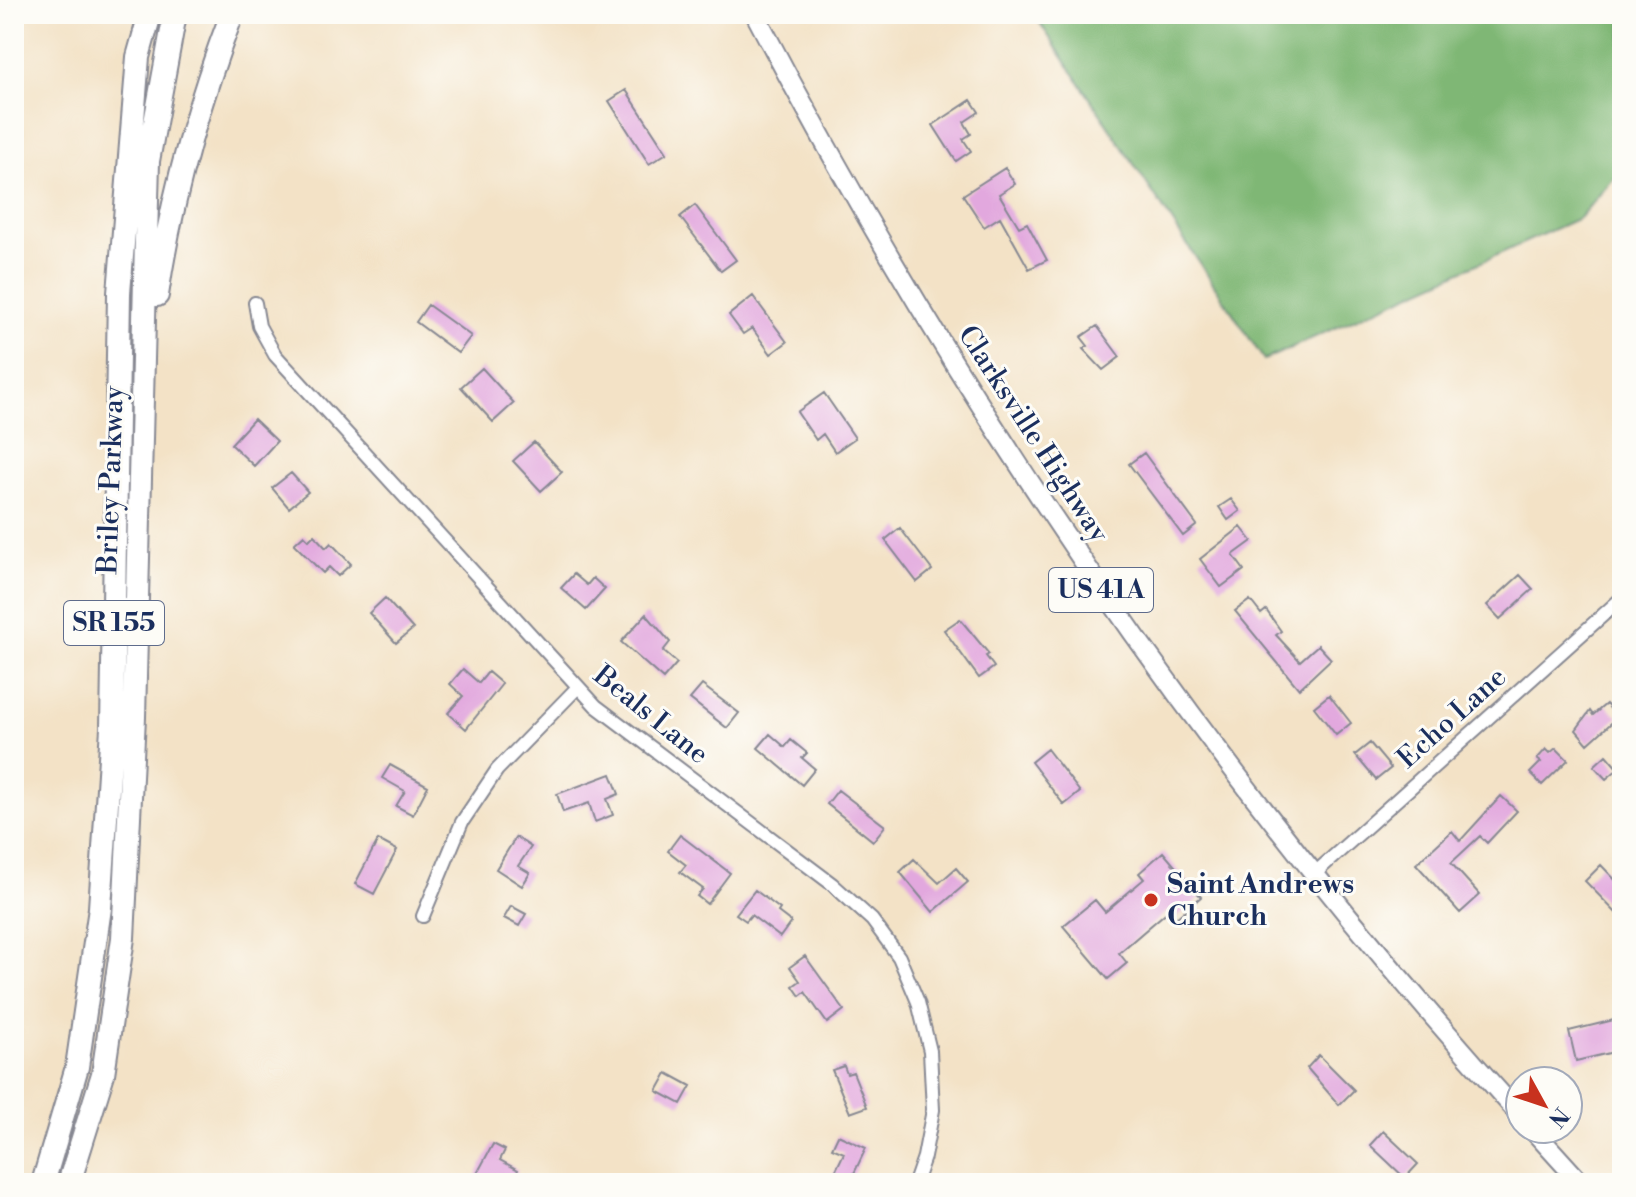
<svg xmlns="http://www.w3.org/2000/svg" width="1636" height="1197" font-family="'Libre Bodoni',serif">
	<rect width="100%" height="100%" fill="#fdfcf7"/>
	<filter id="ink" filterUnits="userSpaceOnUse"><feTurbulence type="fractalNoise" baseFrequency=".0125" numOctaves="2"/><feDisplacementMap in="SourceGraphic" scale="16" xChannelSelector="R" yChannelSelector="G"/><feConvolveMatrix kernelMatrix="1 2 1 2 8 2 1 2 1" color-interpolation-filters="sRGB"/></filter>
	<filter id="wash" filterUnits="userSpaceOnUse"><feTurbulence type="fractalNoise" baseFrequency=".006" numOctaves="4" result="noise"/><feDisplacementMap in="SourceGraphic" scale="32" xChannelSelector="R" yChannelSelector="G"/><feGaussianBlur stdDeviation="1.8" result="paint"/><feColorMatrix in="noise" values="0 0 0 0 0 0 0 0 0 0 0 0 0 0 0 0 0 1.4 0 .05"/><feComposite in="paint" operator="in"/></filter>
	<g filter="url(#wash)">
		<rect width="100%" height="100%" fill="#f3e2c6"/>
		<path fill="#7fb774" stroke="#4d7369" stroke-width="2" d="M1034,14h588v155l-43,49 -315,142z"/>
		<g id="blocks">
			<path fill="#e2a8de" d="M626,90l41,63 -18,11 -40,-63z
				M971,100l8,12 -15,10 7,12 -8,5 8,12 -15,10 -23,-36z
				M1005,168l10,16 -16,10 20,33 8,-4 20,37 -18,9 -29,-52 -16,10 -21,-32z
				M695,205l41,55 -15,11 -41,-54z
				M753,296l34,46 -16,12 -19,-26 -9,6 -14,-19z
				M428,305l43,31 -13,17 -42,-31z
				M1097,326l23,31 -17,13 -20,-21 5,-3 -7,-9z
				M482,368l32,35 -21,19 -32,-35z
				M824,393l31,45 -20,14 -12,-18 -7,6 -19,-28z
				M254,419l23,22 -23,25 -23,-22z
				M534,442l28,30 -21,19 -28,-30z
				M1144,453l53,72 -14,11 -54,-72z
				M291,473l17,19 -19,16 -17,-20z
				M1231,499l9,12 -12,9 -9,-13z
				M1241,527l11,14 -19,14 11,15 -23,17 -21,-28z
				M900,528l32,42 -15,12 -32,-42z
				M304,535l5,5 5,-5 12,13 5,-5 20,21 -13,12 -9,-9 -6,6 -29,-29z
				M574,574l13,11 6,-7 12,11 -19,21 -25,-22z
				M1520,575l13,14 -33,30 -13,-14z
				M385,598l28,31 -17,14 -27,-30z
				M1250,600l11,14 5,-4 15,21 -5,4 24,26 18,-16 13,14 -32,30 -64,-78z
				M646,614l24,28 -7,9 14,12 -14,16 -42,-37z
				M960,619l29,35 -3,2 8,11 -15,11 -35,-48z
				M463,669l16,14 9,-11 14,12 -36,45 -18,-16 15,-17 -13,-12z
				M702,685l37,28 -12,15 -37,-29z
				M1329,695l22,28 -15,12 -22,-28z
				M1606,704l12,13 -30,27 -12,-14 14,-19 3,4z
				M770,734l15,13 6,-7 16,13 -5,5 13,11 -13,16 -44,-37z
				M1370,743l21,25 -15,12 -21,-25z
				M1556,748l12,12 -26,25 -12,-12 11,-11 -4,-3 9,-10 4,4z
				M1047,749l33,43 -16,13 -33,-43z
				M1606,755l12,14 -12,10 -12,-13z
				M390,765l38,21 -15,29 -17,-9 9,-15 -23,-13z
				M611,774l8,20 -12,5 6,16 -18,7 -6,-19 -26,9 -6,-18z
				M838,790l47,36 -12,15 -46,-37z
				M1501,796l16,15 -30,32 -7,-7 -29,27 29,32 -20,18 -44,-49 36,-33 8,10z
				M680,835l50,38 -23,31 -10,-8 6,-7 -23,-17 6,-7 -18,-14z
				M516,837l15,10 -13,19 12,7 -8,13 -26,-17z
				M378,840l19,10 -23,44 -19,-10z
				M1163,852l38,45 -25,21 -7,-8 -50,43 8,10 -19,16 -45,-53 32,-26 10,12 39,-33 -5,-6z
				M914,859l25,24 17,-15 12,14 -35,30 -33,-40z
				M1601,865l21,22v32l-37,-38z
				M755,890l25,19 -2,3 13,10 -11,15 -29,-22 -5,6 -10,-7z
				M511,906l15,8 -7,12 -15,-8z
				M805,956l39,54 -17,13 -22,-31 -5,4 -7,-10 7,-5 -10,-14z
				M1622,1018v32l-46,11 -7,-30z
				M1319,1055l35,35 -15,15 -32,-37z
				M844,1066l3,8 6,-2 14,35 -17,6 -18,-43z
				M667,1073l24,13 -10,18 -24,-13z
				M1383,1131l35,33 -13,14 -35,-33z
				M838,1135l28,13 -16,34 -16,-8 10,-21 -12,-5z
				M493,1144l12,6 -5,10 18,10 -7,13h-39z"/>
		</g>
	</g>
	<g filter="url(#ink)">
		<use href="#blocks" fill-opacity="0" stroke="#878892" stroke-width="2"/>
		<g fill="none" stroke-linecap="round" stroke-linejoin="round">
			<g stroke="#878892" stroke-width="16">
				<path id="street" d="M255,303l4,23 16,29 321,351 236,178 40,36 27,37 19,45 12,49 3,59 -9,47 -9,26
					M1314,874l308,-276
					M423,916l39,-94 35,-52 81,-83"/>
			</g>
			<g stroke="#878892" stroke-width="22">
				<path id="primary" d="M755,14c208,397 463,769 765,1101
					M1532,1129l49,54"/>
			</g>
			<g stroke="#878892" stroke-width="26">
				<path id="highway" d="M157,295c14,-95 41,-192 75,-281
					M43,1183l34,-116 23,-159 12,-180 7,-435 19,-236 12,-43
					M69,1183l34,-109 20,-136 11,-221 14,-556 27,-147"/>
			</g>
			<use href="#street" stroke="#fff" stroke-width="12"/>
			<use href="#primary" stroke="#fff" stroke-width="18"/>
			<use href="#highway" stroke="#fff" stroke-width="22"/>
		</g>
	</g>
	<circle fill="#c8321e" stroke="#fdfcf7" stroke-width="3" cx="1151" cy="900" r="8"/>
	<g text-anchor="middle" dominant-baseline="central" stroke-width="6" stroke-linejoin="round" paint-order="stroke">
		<g fill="#fdfcf7" stroke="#5f6c8c" stroke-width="2">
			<rect x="1049" y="568" width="104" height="44" rx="6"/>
			<rect x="64" y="601" width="100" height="44" rx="6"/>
		</g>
		<g font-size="26" font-weight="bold" fill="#1b2f5e">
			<text x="1101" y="590">US 41A</text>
			<text x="114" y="623">SR 155</text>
		</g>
		<g font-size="28" fill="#1b2f5e" stroke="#fdfcf7">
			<text transform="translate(1033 434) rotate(57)">Clarksville Highway</text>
			<text transform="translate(111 480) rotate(-88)">Briley Parkway</text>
			<text transform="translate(651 715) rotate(39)">Beals Lane</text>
			<text transform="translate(1452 718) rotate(-42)">Echo Lane</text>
		</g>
		<g font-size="28" font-weight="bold" fill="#1b2f5e" stroke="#fdfcf7" text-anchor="start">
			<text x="1167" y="884">Saint Andrews<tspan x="1167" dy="32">Church</tspan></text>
		</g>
	</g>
	<rect width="1636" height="1197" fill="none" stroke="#fdfcf7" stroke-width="48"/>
	<g transform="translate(1544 1105) rotate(130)"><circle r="38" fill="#fdfcf7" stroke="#a3aaba" stroke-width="2"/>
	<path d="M0-6L14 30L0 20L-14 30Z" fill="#c8321e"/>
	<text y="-12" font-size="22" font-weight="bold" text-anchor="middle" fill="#1b2f5e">N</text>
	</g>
</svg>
